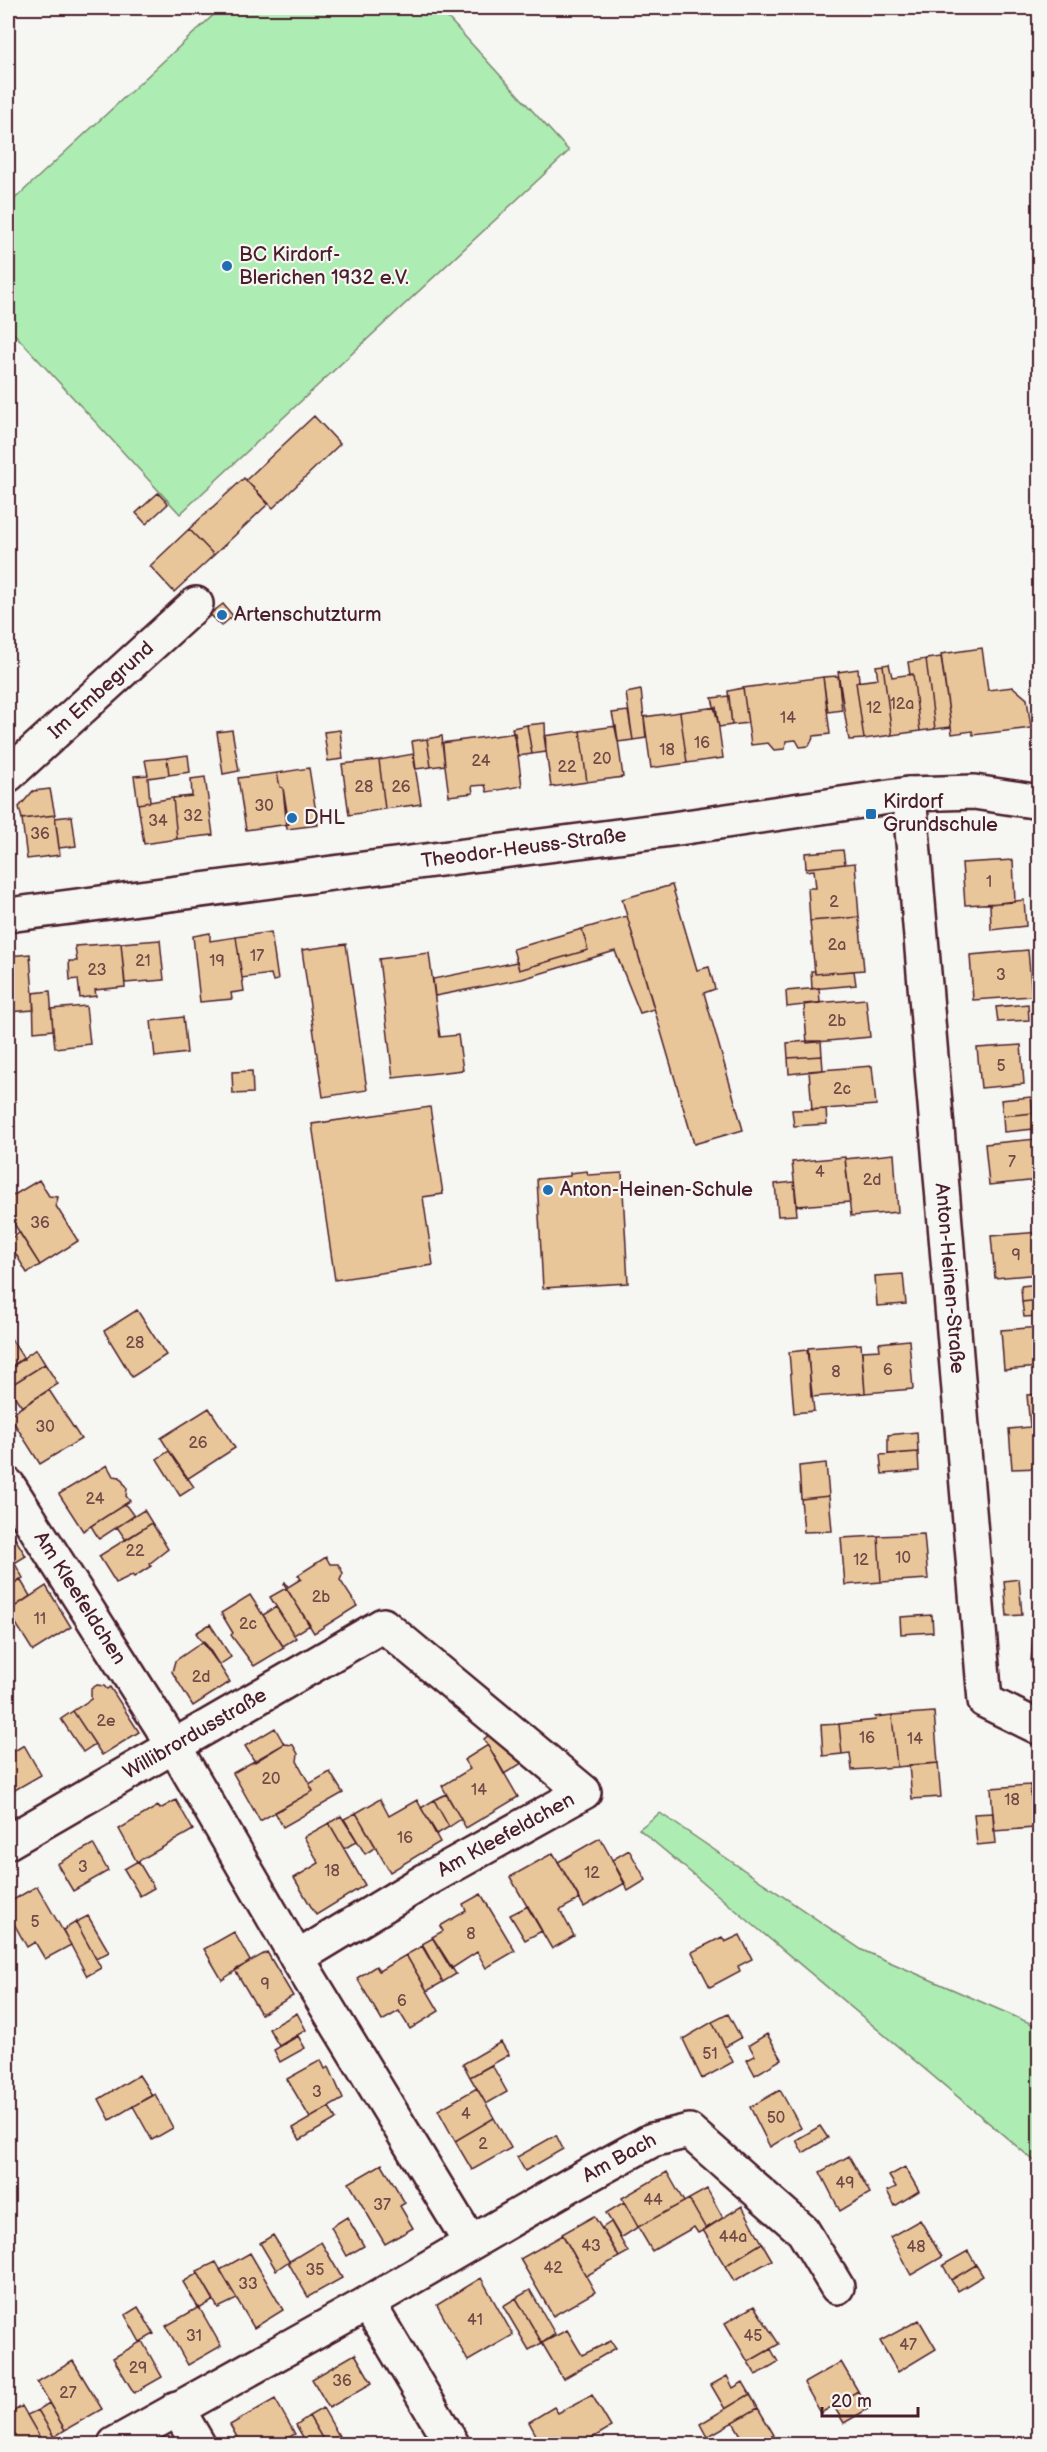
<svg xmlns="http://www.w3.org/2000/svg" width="1047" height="2452" font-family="'Balsamiq Sans',sans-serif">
	<rect width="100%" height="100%" fill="#f6f6f2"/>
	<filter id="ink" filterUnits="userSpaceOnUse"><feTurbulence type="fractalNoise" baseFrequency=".0167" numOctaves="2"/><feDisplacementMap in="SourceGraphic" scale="12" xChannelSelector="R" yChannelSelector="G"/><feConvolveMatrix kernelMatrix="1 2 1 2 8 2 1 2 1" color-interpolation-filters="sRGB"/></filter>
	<g filter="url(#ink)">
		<path fill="#adecb3" stroke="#7c866f" stroke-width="1.5" d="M221,8h218l130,143 -389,363 -172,-187v-122z
			M660,1813l202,137 177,77v138l-400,-336z"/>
		<path fill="#e8c69a" stroke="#4a1f2b" stroke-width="1.5" d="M314,416l26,28 -67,64 -27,-28z
			M244,478l24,26 -54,51 -25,-26z
			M158,493l10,11 -22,20 -10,-11z
			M189,529l25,26 -40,37 -24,-26z
			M223,604l10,12 -12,10 -11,-12z
			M982,648l6,42 25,-3 14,12 4,29 -58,7 -1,-4 -20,3 -11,-80z
			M941,657l10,70 -16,2 -9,-70z
			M926,659l9,70 -15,2 -7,-57 -3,1 -2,-13z
			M889,664l3,13 21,-3 7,57 -28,4 -9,-70z
			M883,665l9,70 -28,4 -8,-57 22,-3 -2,-13z
			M858,669l1,12 -3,1 8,57 -15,1 -11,-68z
			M838,676l4,34 -14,2 -5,-35z
			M823,677l7,57 -16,2 -5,10 -9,1 -4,-7 -10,1 -1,8 -11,1 -6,-7 -17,2 -8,-57z
			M743,688l5,35 -16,2 -4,-34z
			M641,690l5,48 -13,2 -7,-47z
			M729,696l3,29 -13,2 -7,-29z
			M716,707l7,51 -36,5 -7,-51z
			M628,711l5,29 -15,2 -6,-29z
			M680,712l7,51 -36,5 -7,-51z
			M545,723l1,29 -14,2 -5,-29z
			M527,725l5,29 -14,2 -6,-28z
			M616,726l7,51 -36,5 -7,-51z
			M232,730l7,41 -16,3 -6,-42z
			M340,730l3,29 -15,2 -4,-29z
			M580,731l7,51 -36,5 -7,-51z
			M515,733l7,53 -35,6 -2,-7 -13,1 1,7 -24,3 -7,-53z
			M442,736l3,29 -14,2 -4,-28z
			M427,739l4,28 -15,2 -4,-28z
			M413,754l8,50 -36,5 -6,-49z
			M188,755l2,17 -21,3 -2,-17z
			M167,758l2,17 -21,3 2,24 -12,2 -4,-28 14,-1 -3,-15z
			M379,760l6,49 -36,6 -7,-51z
			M309,768l9,57 -31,4 -4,-41 -3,-1 -3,-14z
			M277,773l3,14 3,1 6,36 -43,6 -8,-52z
			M205,777l8,58 -36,4 -4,-41 19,-2 -1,-17z
			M50,789l5,26 -33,4 -3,-12 14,-16z
			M173,798l4,41 -33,5 -6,-40z
			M55,815l5,40 -33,4 -5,-40z
			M72,816l4,30 -17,2 -4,-30z
			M843,850l2,14 -39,4 -1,-15z
			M1013,860l2,42 -50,3 -3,-42z
			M855,863l4,54 -49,4 -2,-33h8l-2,-18 -8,1v-3z
			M672,885l25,85 12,-3 6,22 -11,4 39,137 -49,14 -72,-245z
			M1024,900l2,26 -35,4 -1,-26z
			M627,916l27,93 -14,4 -25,-62 -93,28 -87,17 -2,-17 84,-17 2,8 69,-20 -6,-21z
			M859,917l5,53 -49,4 -5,-53z
			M582,929l6,21 -69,20 -6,-21z
			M271,932l7,48 -5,1 -2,-7 -29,4 -6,-41z
			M210,933v8l26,-4 8,54 -13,2 1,6 -32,3 -7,-66z
			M160,940l4,40 -39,3 -4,-40z
			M121,943l4,44 -30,3 1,6 -16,2 -2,-19 -8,1 -1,-19h8l-2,-15z
			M346,944l21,146 -44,7 -21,-147z
			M1028,950l4,46 -59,4 -3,-45z
			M429,953l11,84 18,-2 5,35 -70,8 -14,-119z
			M30,954l4,56 -26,2v-56z
			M811,971h4v3l39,-3 2,14 -44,4z
			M819,988l1,15 -33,4 -1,-16z
			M50,991l3,39 -19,2 -1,-39z
			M866,999l4,38 -63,6 -3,-39z
			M1028,1004l1,16 -31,2 -2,-15z
			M86,1006l4,38 -35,4 -4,-39z
			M183,1017l4,36 -32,4 -4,-36z
			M807,1041h14l1,15 -34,2 -1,-15z
			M1021,1045l3,39 -43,4 -4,-40z
			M822,1056l1,14 -34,4 -1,-16z
			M872,1066l4,39 -64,5 -3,-39z
			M252,1071l1,22 -20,1 -1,-22z
			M1031,1097l2,16 -30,3 -2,-16z
			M430,1107l13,87 -20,3 10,68 -98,15 -23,-156z
			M826,1109l1,15 -33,2 -2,-16z
			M1033,1113l1,16 -30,3 -1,-16z
			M1036,1139l3,41 -50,5 -4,-41z
			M894,1154l4,58 -47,4 -6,-57z
			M845,1157l5,45 -53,4 -5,-44z
			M587,1171l1,4 34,-2 6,110 -85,5 -6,-109 33,-3v-3z
			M39,1180l10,16 9,1 -2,9 22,35 -38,24 -32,-51 1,-16z
			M794,1182l3,33 -19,1 -3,-32z
			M19,1232l21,33 -13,8 -19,-32z
			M1040,1232v42l-45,4 -4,-42z
			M903,1274l3,30 -29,2 -2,-30z
			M1040,1284v16l-18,2 -1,-16z
			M1040,1300v16l-16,1 -2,-15z
			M137,1310l29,45 -34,22 -28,-46z
			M1040,1327v40l-36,3 -3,-40z
			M8,1334l16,25 -16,10z
			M909,1340l4,49 -48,4 -3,-42 18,-1 -1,-7z
			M861,1344l4,49 -54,4 -3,-49z
			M36,1349l9,15 -37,23v-18z
			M807,1350l7,61 -20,2 -5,-61z
			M45,1364l13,20 -36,23 -14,-20z
			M49,1390l32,49 -41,25 -31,-49z
			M1040,1394v32l-10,1 -3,-32z
			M209,1408l26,40 -48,31 -26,-41z
			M1040,1426v42l-28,1 -3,-40z
			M917,1432l1,20 -30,2v-19z
			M169,1451l25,36 -14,9 -23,-37z
			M918,1452l1,19 -37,3 -2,-19z
			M826,1463l3,33 -28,3 -2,-33z
			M107,1465l6,11 7,1 7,12 -1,7 4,5 -47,30 -24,-37z
			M829,1496l3,35 -28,1 -3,-33z
			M125,1504l9,12 -35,23 -8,-13z
			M144,1510l8,13 -26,17 -9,-13z
			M152,1523l16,26 -19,15 2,2 -17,11 -2,-2 -16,8 -17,-27z
			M8,1527l18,29 -18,11z
			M924,1534l4,45 -47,3 -3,-46z
			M878,1536l3,46 -36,3 -4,-47z
			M326,1557l4,7h8l5,9 -3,7 17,26 -43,27 -30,-49 1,-2 3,5 13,-8 -3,-4z
			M14,1562l9,16 -15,9v-20z
			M20,1579l10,17 -22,15v-24z
			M1019,1579l3,36 -15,1 -3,-35z
			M46,1586l25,41 -38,24 -25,-40z
			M286,1588l24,37 -16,10 -24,-38z
			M250,1595l34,53 -30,18 -23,-31 2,-2 -12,-20z
			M276,1607l20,31 -13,8 -20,-31z
			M1035,1611l5,1v51l-9,-1z
			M932,1615l1,17 -32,2 -1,-17z
			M210,1624l21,33 -12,8 -23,-32z
			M204,1641l26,41 -37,24 -21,-34 3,-11z
			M97,1685l7,1 3,3 3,-2 29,45 -37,23 -29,-44 18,-12v-10z
			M73,1711l22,33 -12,8 -22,-33z
			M934,1712l4,51 -41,4 -5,-52z
			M892,1715l5,52 -45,3 -2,-17 -8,1 -3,-30 37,-4 -1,-3z
			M839,1724l3,30 -19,2 -2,-31z
			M275,1728l9,16 -29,18 -10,-16z
			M493,1732l34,28 -23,14 -20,-35z
			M284,1744l9,1 5,9 -1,7 16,30 -53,30 -27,-48z
			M24,1745l17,30 -33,19v-39z
			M488,1745l30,52 -52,31 -24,-42 28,-17 -6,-9z
			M938,1763l3,34 -29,2 -3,-34z
			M330,1772l13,21 -60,34 -8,-15 38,-21 -4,-7z
			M1040,1784v43l-6,1 -4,-43z
			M1030,1785l4,43 -40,3 -3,-43z
			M446,1794l15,25 -12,8 -15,-27z
			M380,1799l9,17 28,-16 23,42 -50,30 -34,-59z
			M176,1800l17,30 -56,32 -18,-33 39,-23 2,3z
			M434,1800l15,27 -12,7 -16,-26z
			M356,1813l20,34 -11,7 -21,-35z
			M993,1813l3,30 -19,2 -3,-31z
			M341,1816l16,25 -13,8 -15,-26z
			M329,1823l36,62 -49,30 -22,-37 25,-15 -15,-26z
			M600,1838l25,45 -41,24 -26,-45z
			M93,1844l15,27 -35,20 -16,-27z
			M629,1850l17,30 -18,11 -16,-31z
			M553,1853l27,46 -20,11 14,26 -22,13 -42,-72z
			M138,1861l16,27 -14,8 -16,-27z
			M37,1886l34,59 -26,14 -10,-17 -8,5 -19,-34v-10z
			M481,1894l34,57 -29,17 -9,-16 -26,17 -19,-32 11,-6 -3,-5 26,-15 -3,-7z
			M528,1906l14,25 -17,9 -15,-25z
			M88,1916l21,36 -13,7 -20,-37z
			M76,1922l25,46 -14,8 -24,-46z
			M234,1932l16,29 -28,19 -18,-31z
			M740,1935l12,24 -14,7 2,5 -30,16 -18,-35 30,-15 3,5z
			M433,1938l23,36 -13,8 -21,-38z
			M422,1946l21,36 -16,9 -21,-36z
			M267,1952l26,44 -32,18 -26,-44z
			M406,1955l33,56 -29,18 -11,-18 -17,10 -25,-43 19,-12 3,5z
			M297,2013l9,17 -27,16 -10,-17z
			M728,2014l13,24 -16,9 -13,-25z
			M712,2022l21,40 -31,17 -19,-40z
			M767,2034l15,25 -27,16 -8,-15 8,-4 -6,-11z
			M298,2036l7,12 -25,14 -6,-12z
			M501,2042l8,13 -39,22 -7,-13z
			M321,2060l4,9 4,-2 14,32 -33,19 -23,-39z
			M492,2065l15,27 -21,12 -16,-27z
			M139,2075l13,20 -42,25 -11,-21z
			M477,2088l17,30 -39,23 -17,-31z
			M780,2090l21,38 -31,19 -20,-40z
			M155,2094l18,34 -21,12 -19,-34z
			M329,2107l7,12 -36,21 -7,-12z
			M494,2118l17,30 -39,22 -17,-29z
			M820,2126l8,12 -25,15 -7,-13z
			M556,2135l7,14 -38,22 -8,-14z
			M849,2156l21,37 -30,18 -20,-39z
			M382,2164l23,39 -5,3 13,22 -28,16 -36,-61z
			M905,2167l14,24 -24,15 -8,-15 9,-4 -7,-11z
			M667,2172l17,30 -46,25 -16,-29z
			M707,2189l16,29 -17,11 -17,-30z
			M689,2199l17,30 -8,4 -4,-6 -42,24 -14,-24z
			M624,2202l14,25 -17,11 -15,-25z
			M742,2206l20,37 -37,23 -22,-36z
			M594,2216l25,41 -33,19 -24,-42z
			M347,2217l17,29 -17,10 -16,-29z
			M920,2220l22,37 -31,18 -21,-38z
			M611,2222l17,30 -9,5 -17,-29z
			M273,2235l16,26 -13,9 -16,-27z
			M563,2235l32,57 -42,24 -33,-57z
			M321,2242l21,36 -34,19 -20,-35z
			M762,2243l10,17 -38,21 -9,-15z
			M968,2251l8,14 -25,15 -8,-15z
			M250,2253l33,57 -29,18 -34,-58z
			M216,2262l21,37 -19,9 -21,-37z
			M976,2265l7,11 -25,15 -7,-11z
			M198,2273l16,27 -15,9 -16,-27z
			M481,2278l32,57 -45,26 -31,-56z
			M530,2290l25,44 -13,9 -26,-45z
			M516,2298l26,45 -13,7 -26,-44z
			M754,2306l25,38 -31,18 -23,-39z
			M138,2307l16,27 -14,8 -15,-27z
			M199,2307l22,39 -33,19 -22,-39z
			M919,2320l17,29 -38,23 -18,-31z
			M567,2330l15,25 29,-14 5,7 -53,31 -21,-36z
			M142,2341l20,36 -28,16 -21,-35z
			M771,2349l7,13 -22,13 -8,-13z
			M355,2354l17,29 -43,25 -17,-29z
			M73,2361l29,48 -37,21 -28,-48z
			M841,2362l17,29 -37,22 -17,-30z
			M727,2376l6,12 10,-6 7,12 -25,15 -14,-24z
			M858,2391l10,18 -24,14 -11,-18z
			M750,2394l8,14 -51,29 -7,-13z
			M592,2395l19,32 -29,17h-31l-3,-4 -7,4 -12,-22 25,-15 4,6z
			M275,2399l20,35 -18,10h-36l-11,-19z
			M49,2403l16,27 -11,7 -16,-27z
			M22,2406l21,37 1,1h-36v-29z
			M323,2408l16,28 -14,7 -16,-27z
			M758,2408l16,27 -17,9h-11l-13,-22z
			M38,2410l16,27 -11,6 -16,-28z
			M309,2416l16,27v1h-18l-11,-19z"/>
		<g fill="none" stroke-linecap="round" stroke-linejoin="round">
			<g stroke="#4a1f2b" stroke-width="38">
				<g id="minor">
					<path id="s1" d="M8,775l188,-171"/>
					<path id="s2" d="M909,794l76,907 55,27"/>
					<path id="s3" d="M8,915l664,-86 237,-35 65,-2 66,10"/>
					<path id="s4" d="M8,1485l166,261 123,212 173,284"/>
					<path id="s5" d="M8,1842l375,-217 201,167 -158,88 -129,78"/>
					<path d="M368,2303l84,141"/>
					<path d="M177,2408l21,36"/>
					<path id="s6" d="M115,2444l253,-141 204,-119 80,-44 37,-9 114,100 34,56"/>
				</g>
			</g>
			<use href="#minor" stroke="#f6f6f2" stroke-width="33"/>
		</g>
	</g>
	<g fill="#1f6fb2" stroke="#f6f6f2" stroke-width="2">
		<circle cx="227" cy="266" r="6"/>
		<circle cx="222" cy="615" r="6"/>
		<rect x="865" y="808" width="12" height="12" rx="3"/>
		<circle cx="292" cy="818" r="6"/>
		<circle cx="548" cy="1190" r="6"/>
	</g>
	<g text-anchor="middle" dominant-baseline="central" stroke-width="4.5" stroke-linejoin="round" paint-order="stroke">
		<g font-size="16" fill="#724947">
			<text x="902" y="704">12a</text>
			<text x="874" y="708">12</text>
			<text x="788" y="718">14</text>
			<text x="702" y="743">16</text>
			<text x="667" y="750">18</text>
			<text x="602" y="759">20</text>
			<text x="481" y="761">24</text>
			<text x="567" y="767">22</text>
			<text x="364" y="787">28</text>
			<text x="401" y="787">26</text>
			<text x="264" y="806">30</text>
			<text x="193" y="816">32</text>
			<text x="158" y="821">34</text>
			<text x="40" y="834">36</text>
			<text x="989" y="882">1</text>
			<text x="834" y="902">2</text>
			<text x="837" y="945">2a</text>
			<text x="257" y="956">17</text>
			<text x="143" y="961">21</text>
			<text x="217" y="961">19</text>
			<text x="97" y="970">23</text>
			<text x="1001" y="975">3</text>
			<text x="837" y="1021">2b</text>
			<text x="1001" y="1066">5</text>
			<text x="842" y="1089">2c</text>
			<text x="1012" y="1162">7</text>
			<text x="820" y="1172">4</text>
			<text x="872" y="1180">2d</text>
			<text x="40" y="1223">36</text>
			<text x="1016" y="1255">9</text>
			<text x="135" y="1343">28</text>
			<text x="888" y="1370">6</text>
			<text x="836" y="1372">8</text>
			<text x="45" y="1427">30</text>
			<text x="198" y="1443">26</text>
			<text x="95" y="1499">24</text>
			<text x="135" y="1551">22</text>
			<text x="903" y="1558">10</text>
			<text x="861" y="1560">12</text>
			<text x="321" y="1597">2b</text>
			<text x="40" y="1619">11</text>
			<text x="248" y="1624">2c</text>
			<text x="201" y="1677">2d</text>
			<text x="106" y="1721">2e</text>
			<text x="867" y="1738">16</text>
			<text x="915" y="1739">14</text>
			<text x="271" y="1779">20</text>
			<text x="479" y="1790">14</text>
			<text x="1012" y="1800">18</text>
			<text x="405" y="1838">16</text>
			<text x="83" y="1867">3</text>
			<text x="332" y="1871">18</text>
			<text x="592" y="1873">12</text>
			<text x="35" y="1922">5</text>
			<text x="471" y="1934">8</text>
			<text x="265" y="1984">9</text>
			<text x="402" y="2001">6</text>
			<text x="710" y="2054">51</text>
			<text x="317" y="2092">3</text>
			<text x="466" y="2114">4</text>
			<text x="776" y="2118">50</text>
			<text x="483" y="2144">2</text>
			<text x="845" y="2183">49</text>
			<text x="653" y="2200">44</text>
			<text x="382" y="2205">37</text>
			<text x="733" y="2237">44a</text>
			<text x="591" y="2246">43</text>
			<text x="916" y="2247">48</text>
			<text x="553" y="2268">42</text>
			<text x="315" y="2270">35</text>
			<text x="248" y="2284">33</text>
			<text x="475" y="2320">41</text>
			<text x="194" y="2336">31</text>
			<text x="753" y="2336">45</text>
			<text x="908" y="2345">47</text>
			<text x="138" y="2368">29</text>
			<text x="342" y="2381">36</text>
			<text x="68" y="2393">27</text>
		</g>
		<g font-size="20" fill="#4a1f2b" stroke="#f6f6f2" text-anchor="start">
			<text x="239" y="255">BC Kirdorf-<tspan x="239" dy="23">Blerichen 1932 e.V.</tspan></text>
			<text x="234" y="615">Artenschutzturm</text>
			<text x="883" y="802">Kirdorf<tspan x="883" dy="23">Grundschule</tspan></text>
			<text x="304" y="818">DHL</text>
			<text x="560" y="1190">Anton-Heinen-Schule</text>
		</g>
		<g font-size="20" fill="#4a1f2b" stroke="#f6f6f2">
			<text stroke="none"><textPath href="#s1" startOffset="126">Im Embegrund</textPath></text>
			<text stroke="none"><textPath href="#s3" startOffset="520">Theodor-Heuss-Straße</textPath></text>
			<text stroke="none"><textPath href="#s2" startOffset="486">Anton-Heinen-Straße</textPath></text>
			<text stroke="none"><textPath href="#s4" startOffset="134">Am Kleefeldchen</textPath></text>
			<text stroke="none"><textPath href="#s5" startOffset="216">Willibrordusstraße</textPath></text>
			<text transform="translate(506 1835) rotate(-29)">Am Kleefeldchen</text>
			<text stroke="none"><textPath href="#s6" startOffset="580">Am Bach</textPath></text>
		</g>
	</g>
	<rect width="1047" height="2452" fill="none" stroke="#f6f6f2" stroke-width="30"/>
	<rect x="15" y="15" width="1017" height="2422" fill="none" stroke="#4a1f2b" stroke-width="2" filter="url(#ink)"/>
	<path d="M822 2407v9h96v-9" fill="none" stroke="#4a1f2b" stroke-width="3"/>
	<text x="831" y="2407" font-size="18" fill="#4a1f2b" stroke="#f6f6f2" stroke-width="4.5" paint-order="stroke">20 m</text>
</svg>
